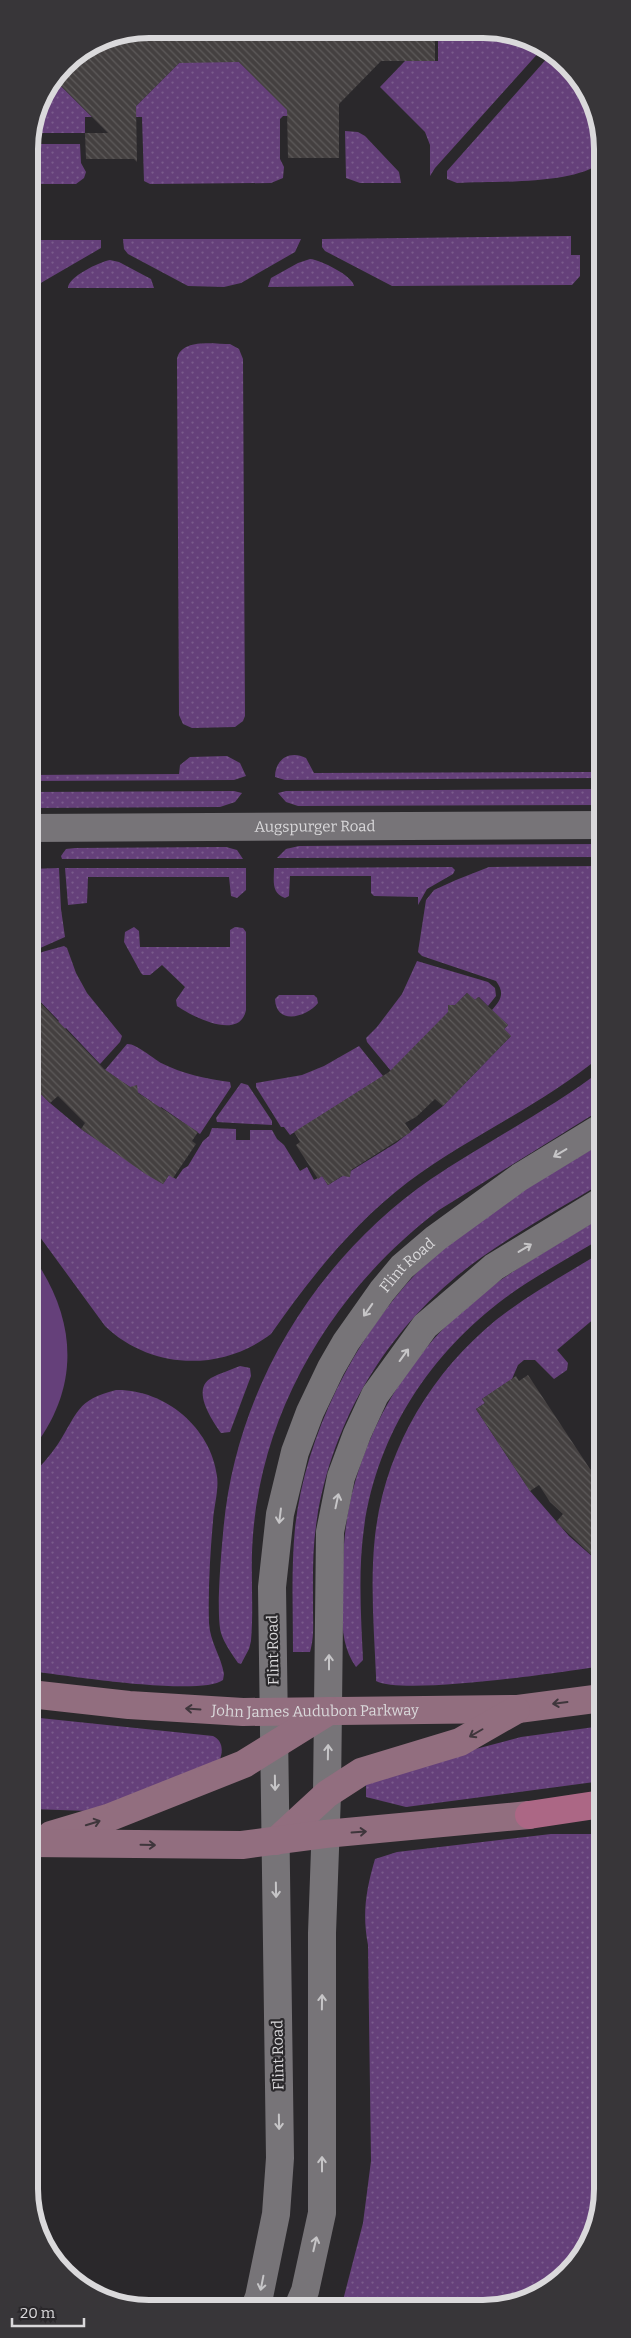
<svg xmlns="http://www.w3.org/2000/svg" width="631" height="2338" font-family="Bitter,serif">
	<defs>
		<pattern id="grass-dots" width="8" height="8" patternUnits="userSpaceOnUse" patternTransform="scale(1.25)"><rect width="8" height="8" fill="#65407a"/><path d="M2 2h.1M6 6h.1" fill="none" stroke="#7a5b8c" stroke-width="1.8" stroke-linecap="round"/></pattern>
		<pattern id="building-back-hatch" width="6" height="6" patternUnits="userSpaceOnUse" patternTransform="scale(1.25)"><rect width="6" height="6" fill="#444040"/><path d="M-1 5l2 2M0 0l6 6M5-1l2 2" fill="none" stroke="#5e5b5b"/></pattern>
	</defs>
	<rect width="100%" height="100%" fill="#2a282b"/>
	<path fill="url(#grass-dots)" d="M438,31h68l35,19 -106,118 -5,8v-31l-5,-13 -45,-45 25,-26h33z
		M191,51l42,5 61,60h-11l-3,3v40l4,8 -1,11 -12,5 -121,1 -6,-3 -2,-64h-17z
		M550,55l17,9 23,32 11,37v29c-25,23 -110,19 -144,21l-10,-4v-8z
		M54,79l38,38h-7v16h-49l-4,-5 6,-25z
		M345,131l13,1 7,4 34,36 2,11h-41l-14,-5z
		M29,141l3,3h48l1,19 5,9 -2,6 -8,6h-47z
		M571,236v19h9v21l-8,9 -180,1 -67,-35 -3,-4v-8z
		M123,239h178l-6,13 -54,31 -17,4 -36,-1 -60,-32 -4,-5z
		M29,240h72v8l-62,36 -10,3z
		M601,242v536l-316,2 -10,-3c0,-18 15,-27 31,-19l8,15 280,-1 -2,-516 2,-9z
		M310,259c11,1 43,17 44,27l-86,1 3,-9 27,-15z
		M110,260l9,2 32,17 3,9h-86c0,-11 31,-26 42,-28z
		M230,344l9,5 4,10 2,357 -2,5 -8,6 -43,1 -9,-4 -4,-9 -2,-356c4,-21 37,-15 53,-15z
		M227,756l13,7 6,13 -12,4 -205,1v-6l150,-1 1,-9 10,-8z
		M601,789v16l-303,1 -12,-4 -8,-9 8,-2z
		M234,791l8,2 -7,9 -15,5 -191,1v-16z
		M601,844v13l-324,1 9,-9 13,-3z
		M226,847l11,3 6,9h-181l-1,-3 5,-7 9,-1z
		M601,866l1,189c-59,50 -133,81 -194,127 -56,43 -97,95 -137,152 -50,38 -120,36 -166,-8l-76,-104v-141l21,22 31,26 82,55 6,-9 7,4 7,-10 5,-3 15,-25 6,-5 3,-8 24,1v11h14v-10h22l5,9 7,6 16,26 7,-4 7,13 8,-4 6,9 68,-42 47,-37 68,-70 -7,-7 4,-4 -16,-15c9,-10 13,-17 4,-29l-74,-25 -4,-4 8,-52 8,-10 22,-10 33,-13z
		M452,867l3,3 -2,4 -26,15 -9,16v-8l-44,-1 -3,-3v-17h-81l-1,20 -4,2c-14,-5 -11,-17 -11,-30z
		M59,868l2,41 4,28 -36,16v-84z
		M65,868h181v22l-9,8 -6,-2 -2,-19h-141l-1,26 -19,2z
		M134,927l5,4 1,16h90v-17l5,-3 8,1 3,4v78c-6,31 -53,7 -69,-4l-1,-6 9,-13 -23,-22 -12,10h-7l-2,-2 -17,-31 1,-10z
		M64,946l3,2 9,25 11,20 35,43 -2,6 -20,22 -34,-36 -8,7 -7,-7 8,-7 -30,-31v-30l13,-8z
		M417,961l71,21 7,6 1,8 -8,10 -9,-9 -4,3 -8,-7 -76,78 -24,-29 -1,-4 11,-11 25,-33z
		M279,995h35l3,3 1,5c-11,14 -42,23 -43,-4z
		M127,1044c8,-1 26,14 34,19 22,11 45,16 69,19l1,5 -31,47 -39,-27 -6,9 -3,-14 -47,-32z
		M359,1046l24,30 -93,59 -6,-8h-3l-25,-40v-4l46,-8 22,-9z
		M602,1070v39l-163,101c-103,78 -176,195 -186,325 -3,35 1,71 -2,106l-2,8 -8,15 -3,-1c-6,-9 -14,-20 -17,-30 -5,-19 0,-77 2,-99 11,-142 91,-274 208,-355 56,-38 117,-68 171,-109z
		M241,1083l7,2 24,36v4l-55,-3 -1,-4z
		M602,1143v40c-40,24 -82,47 -120,74 -88,62 -148,156 -165,262 -5,30 -4,61 -4,91 0,13 1,26 -2,38l-1,4h-17c0,-41 -2,-83 2,-124 13,-117 87,-243 185,-310 39,-27 81,-50 122,-75z
		M602,1217v21c-33,20 -67,38 -97,60 -75,56 -128,136 -141,230 -6,43 -3,89 -1,132l-7,7c-19,-26 -13,-62 -13,-92 -2,-114 60,-226 152,-291 34,-24 71,-45 107,-67z
		M602,1252v60l-45,38 11,13 -1,7 -13,9 -19,-19h-11l-6,5 -6,14 -30,20 3,4 -9,6 54,82 39,45 33,29v101c-39,6 -198,30 -226,15v-5c-2,-46 -6,-94 -1,-140 10,-86 55,-162 121,-216 33,-26 70,-46 106,-68z
		M240,1366l10,2 1,8 -21,56 -9,1c-9,-13 -30,-43 -10,-55 9,-5 20,-8 29,-12z
		M116,1390c48,-1 95,37 101,86 2,14 -3,30 -4,45 -3,34 -5,69 -4,102 1,19 12,33 15,51l-1,6c-23,17 -159,-5 -193,-9v-194c10,-10 20,-21 28,-33 20,-31 18,-44 58,-54z
		M30,1717l183,19c12,6 10,19 4,30l-128,45 -59,-2z
		M602,1726v55l-196,26 -40,-10v-16l41,-14 114,-30z
		M551,1834h51v363l-9,38 -21,34 -36,28 -38,11h-157l22,-85 8,-62 -3,-216c-6,-32 -2,-55 7,-86l22,-7z"/>
	<path fill="#65407a" d="M29,1251c48,65 54,136 1,201z"/>
	<path fill="url(#building-back-hatch)" d="M149,29l286,2v30h-54l-42,43v54h-51l-1,-48 -48,-48 -60,1 -43,43 1,56 -3,-3h-48l-1,-26h23l-54,-54 10,-15 39,-26z
		M29,991l75,78 26,18 7,-2 1,8 60,39 -6,9 4,3 -23,34 -4,-3 -6,9 -16,-9 -66,-46 4,-6 -27,-27 -8,7 -19,-18 -2,-4z
		M467,993l8,7 3,-3 30,28 -4,4 7,7 -68,70 -8,-7 -19,18 -11,6 6,9 -60,38 -1,7 -8,-1 -14,9 -6,-9 -4,3 -22,-34 4,-3 -6,-10 95,-60 59,-60v-7h7z
		M528,1375l62,94 12,11v85l-46,-43 7,-8 -13,-12 -11,-17 -9,6 -54,-82 9,-6 -3,-4 34,-23 3,5z"/>
	<g fill="none" stroke-linecap="round" stroke-linejoin="round">
		<g stroke="#777478" stroke-width="28">
			<path id="s1" d="M29,828l572,-3"/>
			<path id="s2" d="M255,2307l4,-10 17,-83 4,-56 -8,-571 8,-73 15,-62 15,-40 21,-44 15,-26 36,-51 20,-24 34,-29 84,-61 82,-50"/>
			<path d="M298,2307l7,-16 17,-78v-280l5,-139 3,-262 11,-55 16,-43 18,-39 50,-69 69,-59 108,-66"/>
		</g>
		<g stroke="#926e7f" stroke-width="28">
			<path id="s3" d="M30,1694l99,11 114,7 275,-3 84,-11"/>
			<path d="M51,1835l57,-17 136,-54 85,-53"/>
			<path d="M276,1841l51,-47 34,-22 99,-30 56,-32"/>
			<path d="M30,1843l212,2 83,-11 204,-19"/>
		</g>
		<path stroke="#ac6785" stroke-width="28" d="M529,1815l73,-11"/>
	</g>
	<defs><path id="oneway-shaft" d="M-6 0H5M1.5-3L5.5 0L1.5 3" fill="none" stroke-width="1.6" stroke-linecap="round" stroke-linejoin="round" transform="scale(1.25)"/></defs>
	<g stroke="#c6c5c7">
		<use href="#oneway-shaft" transform="translate(560 1153) rotate(149)"/>
		<use href="#oneway-shaft" transform="translate(525 1248) rotate(-31)"/>
		<use href="#oneway-shaft" transform="translate(368 1310) rotate(125)"/>
		<use href="#oneway-shaft" transform="translate(404 1355) rotate(-54)"/>
		<use href="#oneway-shaft" transform="translate(337 1501) rotate(-78)"/>
		<use href="#oneway-shaft" transform="translate(280 1516) rotate(97)"/>
		<use href="#oneway-shaft" transform="translate(329 1662) rotate(-90)"/>
		<use href="#oneway-shaft" transform="translate(328 1752) rotate(-89)"/>
		<use href="#oneway-shaft" transform="translate(275 1783) rotate(89)"/>
		<use href="#oneway-shaft" transform="translate(276 1890) rotate(89)"/>
		<use href="#oneway-shaft" transform="translate(322 2002) rotate(-89)"/>
		<use href="#oneway-shaft" transform="translate(279 2122) rotate(89)"/>
		<use href="#oneway-shaft" transform="translate(322 2164) rotate(-90)"/>
		<use href="#oneway-shaft" transform="translate(315 2244) rotate(-77)"/>
		<use href="#oneway-shaft" transform="translate(262 2283) rotate(101)"/>
	</g>
	<g stroke="#3f363c">
		<use href="#oneway-shaft" transform="translate(560 1703) rotate(173)"/>
		<use href="#oneway-shaft" transform="translate(193 1709) rotate(-176)"/>
		<use href="#oneway-shaft" transform="translate(476 1733) rotate(150)"/>
		<use href="#oneway-shaft" transform="translate(93 1823) rotate(-17)"/>
		<use href="#oneway-shaft" transform="translate(359 1832) rotate(-4)"/>
		<use href="#oneway-shaft" transform="translate(148 1845) rotate(1)"/>
	</g>
	<g text-anchor="middle" dominant-baseline="central" stroke-width="4.5" stroke-linejoin="round" paint-order="stroke">
		<g font-size="15" fill="#dad9db" stroke="#2a282b">
			<text stroke="none"><textPath href="#s1" startOffset="286">Augspurger Road</textPath></text>
			<text stroke="none"><textPath href="#s2" startOffset="1080">Flint Road</textPath></text>
			<text transform="translate(273 1650) rotate(-91)">Flint Road</text>
			<text stroke="none"><textPath href="#s3" startOffset="286">John James Audubon Parkway</textPath></text>
			<text transform="translate(278 2055) rotate(-91)">Flint Road</text>
		</g>
	</g>
	<path d="M0 0H631V2338H0ZM149 38H483A111 111 0 0 1 594 149V2189A111 111 0 0 1 483 2300H149A111 111 0 0 1 38 2189V149A111 111 0 0 1 149 38Z" fill="#383639" fill-rule="evenodd"/>
	<path fill="none" stroke="#dad9db" stroke-width="6" d="M149 38H483A111 111 0 0 1 594 149V2189A111 111 0 0 1 483 2300H149A111 111 0 0 1 38 2189V149A111 111 0 0 1 149 38Z"/>
	<path d="M12 2318v8h72v-8" fill="none" stroke="#dad9db" stroke-width="2.5"/>
	<text x="20" y="2318" font-size="15" fill="#dad9db" stroke="#2a282b" stroke-width="4" paint-order="stroke">20 m</text>
</svg>
